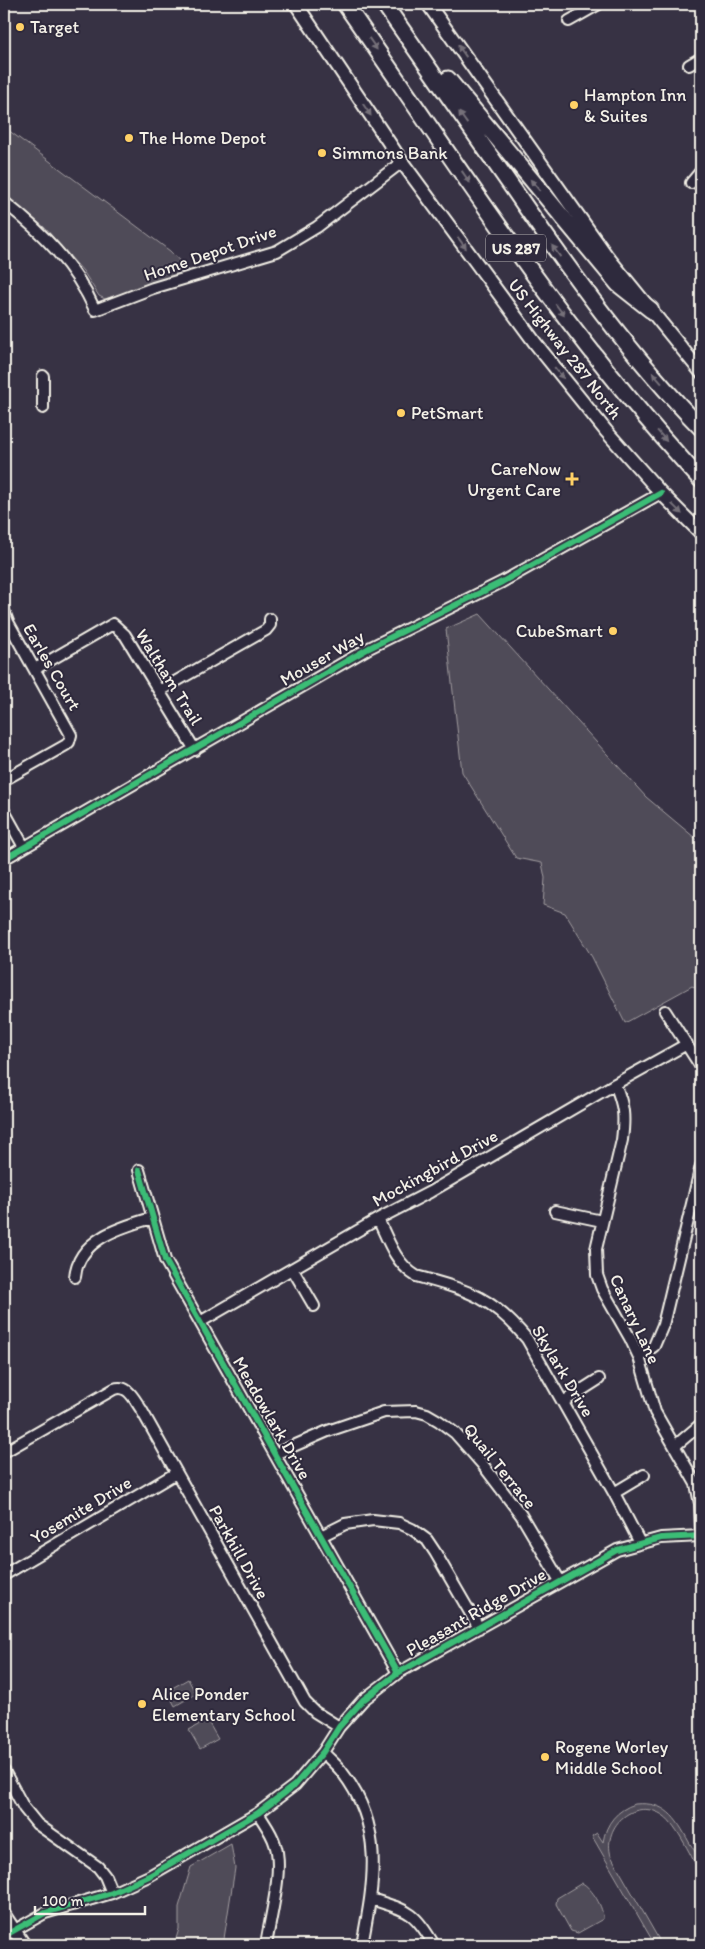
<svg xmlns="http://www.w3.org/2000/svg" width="705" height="1949" font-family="Itim,sans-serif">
	<rect width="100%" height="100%" fill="#373244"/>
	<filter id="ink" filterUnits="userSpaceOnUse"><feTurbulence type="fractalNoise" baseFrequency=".02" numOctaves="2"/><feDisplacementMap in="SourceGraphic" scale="10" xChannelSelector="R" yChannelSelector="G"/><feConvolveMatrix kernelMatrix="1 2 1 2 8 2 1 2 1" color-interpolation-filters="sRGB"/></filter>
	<g filter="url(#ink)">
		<path fill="#504b59" stroke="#a29ea0" d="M4,127l166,124 20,21 -85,27 -6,-3 -16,-25 -39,-44 -40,-33z
			M480,614l166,183 55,46v147l-9,-4 -67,37 -33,-66 -27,-44 -22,-8 2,-27 -3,-15 -26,-5 -54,-86 -16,-143z
			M188,1679l8,15 -21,12 -8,-15z
			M207,1720l11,19 -18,10 -11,-19z
			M635,1804c31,-3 41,14 54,38 8,13 12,17 12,33 -8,-15 -24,-50 -37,-59 -28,-20 -62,9 -53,40l51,89h-7l-63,-109 5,-3 6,9c3,-19 14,-32 32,-38z
			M231,1844l4,24 -12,77h-49l5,-16v-22l12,-40z
			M582,1883c10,5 22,25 21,36l-25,14 -7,-2 -15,-27 1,-6z"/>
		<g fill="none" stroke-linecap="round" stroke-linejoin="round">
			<g stroke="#f4f1e8" stroke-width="14">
				<path id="minor" d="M569,21l30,-17
					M689,65l12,-7
					M691,183l10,-12
					M4,202c38,30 71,63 91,108l58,-22 124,-37 40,-24 85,-65
					M43,376v32
					M4,611l4,11 63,113 -2,7 -3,3 -62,35
					M35,669l78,-45 12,11 70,115
					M159,691l107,-61 4,-5v-6
					M4,811l20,36
					M4,859l365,-211 133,-66 159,-89
					M665,1011l36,56
					M615,1084c9,22 10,32 7,56l-26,109 1,26 5,14 28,49 9,19 16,55 41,72 4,20 1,26
					M139,1170l26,90 233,413
					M555,1211l47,10
					M378,1219c10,21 18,45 38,57 53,15 74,19 111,63l87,154 26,50
					M293,1270l21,36
					M75,1277c3,-38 46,-50 77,-59
					M200,1322l178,-103 52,-27 185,-108 72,-40
					M639,1357l15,-11 9,-21 38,-159
					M563,1402l36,-23
					M675,1446l26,-22
					M4,1452l110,-63c14,-5 20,10 27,20l164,293 10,10 24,15
					M275,1454l53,-23 56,-19 32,-1 11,3 12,7 16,12 28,32 38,50 39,66
					M614,1493l30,-18
					M321,1536l24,-12 28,-4 26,3 13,6 15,11 8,12 44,76
					M4,1575l172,-102
					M323,1752c6,7 14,13 19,20 43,55 32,110 20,173
					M4,1771l20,37 13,16 61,43 7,9 7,17
					M258,1813c6,10 14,20 17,31 9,25 -5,74 -9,101
					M371,1899c37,12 43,11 63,46
					M4,1936l41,-23 67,-20 37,-17 109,-63 37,-28 28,-33 16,-25 24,-27 35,-27 219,-123 44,-12 40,-2"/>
			</g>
			<g stroke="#f4f1e8" stroke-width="16">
				<path id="major" d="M296,4l106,158 134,182 70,87 55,62 40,40
					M428,4l178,251 95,117
					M4,1915l20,30"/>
			</g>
			<g stroke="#f4f1e8" stroke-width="19">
				<path id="highway" d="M345,4c113,162 221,331 356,476
					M384,4c43,62 87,124 130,186 57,83 117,166 187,238
					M448,79l170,205 33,26"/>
			</g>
			<use href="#minor" stroke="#2f2a3d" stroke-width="10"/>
			<use href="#major" stroke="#2f2a3d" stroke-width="12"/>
			<use href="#highway" stroke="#2f2a3d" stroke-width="15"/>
			<g stroke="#2f2a3d" stroke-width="9">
				<path id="cycleway" d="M4,859l365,-211 133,-66 159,-89
					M139,1170l26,90 233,413
					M4,1936l41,-23 67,-20 37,-17 109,-63 37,-28 28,-33 16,-25 24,-27 35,-27 219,-123 44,-12 40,-2"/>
			</g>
			<use href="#cycleway" stroke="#3abd76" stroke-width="6"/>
		</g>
		<defs><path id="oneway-solid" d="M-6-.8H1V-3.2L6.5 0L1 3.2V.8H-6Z" transform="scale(1.25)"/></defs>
		<g fill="#747079">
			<use href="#oneway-solid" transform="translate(373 44) rotate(55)"/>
			<use href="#oneway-solid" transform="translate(462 51) rotate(-125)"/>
			<use href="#oneway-solid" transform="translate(367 110) rotate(56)"/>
			<use href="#oneway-solid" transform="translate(463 118) rotate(-125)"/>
			<use href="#oneway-solid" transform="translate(466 177) rotate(55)"/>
			<use href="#oneway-solid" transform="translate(535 185) rotate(-130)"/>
			<use href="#oneway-solid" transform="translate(462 243) rotate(54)"/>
			<use href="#oneway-solid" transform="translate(556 251) rotate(-126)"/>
			<use href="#oneway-solid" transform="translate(560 310) rotate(53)"/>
			<use href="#oneway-solid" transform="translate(559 373) rotate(51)"/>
			<use href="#oneway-solid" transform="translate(657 378) rotate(-131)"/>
			<use href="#oneway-solid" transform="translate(662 436) rotate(49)"/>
			<use href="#oneway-solid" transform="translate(677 509) rotate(45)"/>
		</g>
	</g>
	<g fill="#ffd166" stroke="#2f2a3d" stroke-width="2">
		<circle cx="20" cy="27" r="5"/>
		<circle cx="574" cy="105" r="5"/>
		<circle cx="129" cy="138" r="5"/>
		<circle cx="322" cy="153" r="5"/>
		<circle cx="401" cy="413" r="5"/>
		<path d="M569.5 471.5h5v5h5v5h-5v5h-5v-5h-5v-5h5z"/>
		<circle cx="613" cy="631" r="5"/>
		<circle cx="142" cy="1704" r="5"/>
		<circle cx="545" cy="1757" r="5"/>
	</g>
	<g text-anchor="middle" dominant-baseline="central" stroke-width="4" stroke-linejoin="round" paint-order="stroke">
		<rect fill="#2f2a3d" stroke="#b9b5b5" stroke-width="1" x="486" y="234.5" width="60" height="27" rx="4"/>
		<g font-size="16" font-weight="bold" fill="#f4f1e8">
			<text x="516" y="248">US 287</text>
		</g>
		<g font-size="18" fill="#f4f1e8" stroke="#2f2a3d" text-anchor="start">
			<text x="30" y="27">Target</text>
			<text x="584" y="95">Hampton Inn<tspan x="584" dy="21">&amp; Suites</tspan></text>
			<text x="139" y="138">The Home Depot</text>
			<text x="332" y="153">Simmons Bank</text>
			<text x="411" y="413">PetSmart</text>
			<text x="561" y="469" text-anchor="end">CareNow<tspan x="561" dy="21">Urgent Care</tspan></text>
			<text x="603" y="631" text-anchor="end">CubeSmart</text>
			<text x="152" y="1694">Alice Ponder<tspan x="152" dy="21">Elementary School</tspan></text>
			<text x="555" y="1747">Rogene Worley<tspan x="555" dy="21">Middle School</tspan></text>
		</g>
		<g font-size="18" fill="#f4f1e8" stroke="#2f2a3d">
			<text transform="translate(210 253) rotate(-19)">Home Depot Drive</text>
			<text transform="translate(565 349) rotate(52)">US Highway 287 North</text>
			<text transform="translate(322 658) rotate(-30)">Mouser Way</text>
			<text transform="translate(52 667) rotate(60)">Earles Court</text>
			<text transform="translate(169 677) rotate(58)">Waltham Trail</text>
			<text transform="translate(435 1168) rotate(-29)">Mockingbird Drive</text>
			<text transform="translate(635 1319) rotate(65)">Canary Lane</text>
			<text transform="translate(563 1371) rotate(59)">Skylark Drive</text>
			<text transform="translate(272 1418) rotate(60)">Meadowlark Drive</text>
			<text transform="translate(500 1466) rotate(51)">Quail Terrace</text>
			<text transform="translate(81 1510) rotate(-31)">Yosemite Drive</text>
			<text transform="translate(239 1552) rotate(61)">Parkhill Drive</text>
			<text transform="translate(476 1612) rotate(-30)">Pleasant Ridge Drive</text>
		</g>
	</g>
	<rect width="705" height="1949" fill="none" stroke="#2f2a3d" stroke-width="20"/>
	<rect x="10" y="10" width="685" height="1929" fill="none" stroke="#f4f1e8" stroke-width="2" filter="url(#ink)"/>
	<path d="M35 1906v8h110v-8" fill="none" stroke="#f4f1e8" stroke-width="2.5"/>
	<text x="42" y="1906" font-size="15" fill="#f4f1e8" stroke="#2f2a3d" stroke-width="4" paint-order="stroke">100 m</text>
</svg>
